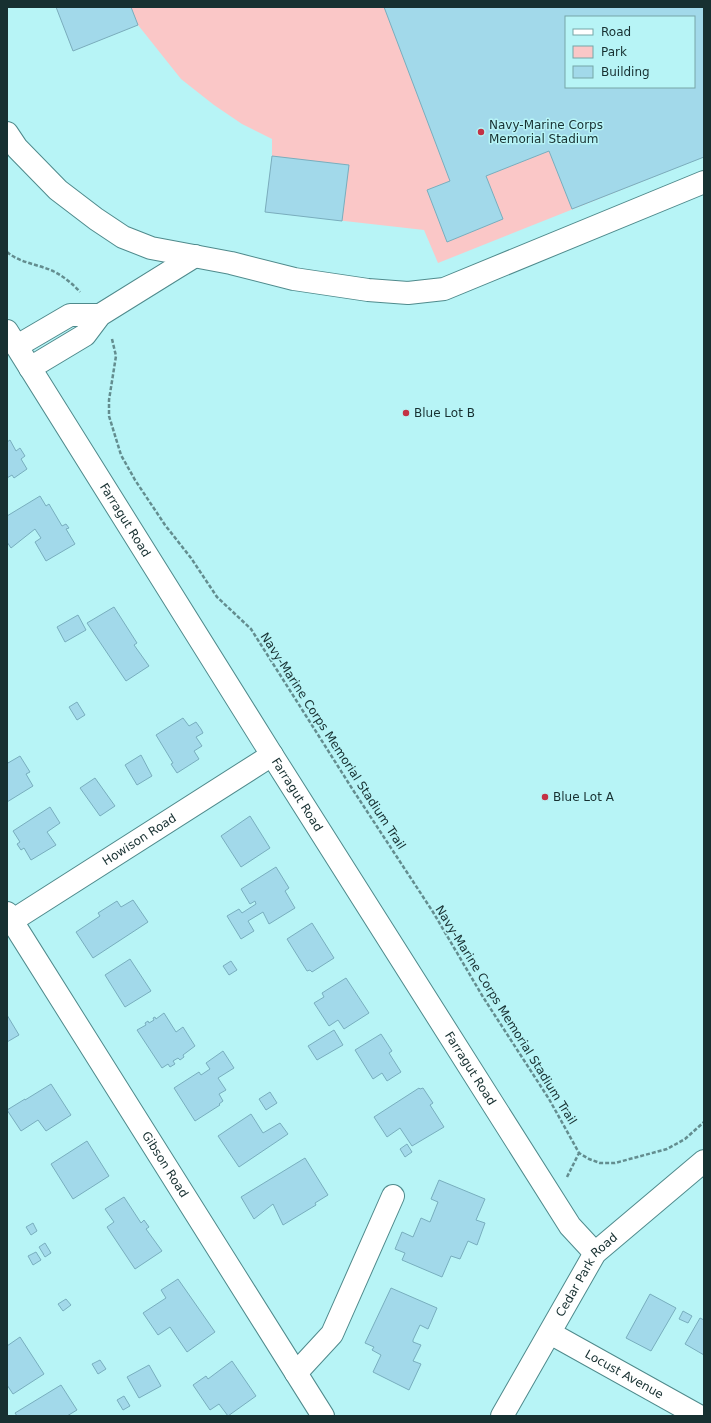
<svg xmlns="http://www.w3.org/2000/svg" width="711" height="1423" font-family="'DejaVu Sans',sans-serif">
	<rect width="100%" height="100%" fill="#b7f4f6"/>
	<path fill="#fac7c7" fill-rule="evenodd" d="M56,7h648v150l-266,106 -14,-33 -159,-18 7,-56v-17l-30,-15 -28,-19 -33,-26 -43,-54 -65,26zM566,17h128v70h-128z"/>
	<path fill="#a2d9ea" stroke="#78aebe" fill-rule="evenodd" d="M56,7h75l7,18 -65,26z
		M384,7h320v150l-132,52 -23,-58 -63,25 17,43 -56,23 -20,-52 23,-9zM566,17h128v70h-128z
		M272,156l77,9 -7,56 -77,-9z
		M10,440l6,11 4,-3 5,8 -4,3 6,10 -13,9 -2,-3 -5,3v-36z
		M40,496l6,10 3,-2 13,22 4,-2 3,4 -3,1 9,15 -29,17 -11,-19 6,-4 -6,-9 -24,19 -4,-6v-26z
		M114,607l23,36 -3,2 15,21 -23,15 -39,-58z
		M78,615l8,15 -21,12 -8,-15z
		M77,702l8,13 -8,5 -8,-13z
		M183,718l6,8 7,-4 5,7 2,4 -7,4 6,9 -8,5 5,8 -22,14 -6,-9 2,-1 -17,-28z
		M141,755l11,21 -15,9 -12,-20z
		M20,756l10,16 -4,2 7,12 -26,16v-42l1,3z
		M95,778l20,28 -15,10 -20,-28z
		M50,807l10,16 -13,9 9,13 -25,15 -7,-12 -3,2 -4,-6 3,-2 -7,-11z
		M250,816l20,32 -29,19 -20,-31z
		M276,867l13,21 -4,3 10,17 -26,16 -6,-12 -15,9 6,10 -13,8 -14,-23 12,-7 3,4 14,-9 -1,-3 -5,3 -9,-15z
		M133,900l15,22 -55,36 -17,-26 24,-16 -2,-3 19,-12 4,6z
		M312,923l22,35 -22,14 -2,-2 -3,1 -20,-32z
		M130,959l21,32 -26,16 -20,-32z
		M231,961l6,9 -8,5 -6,-9z
		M346,978l23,35 -25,16 -6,-9 -9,6 -15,-23 10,-6 -2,-4z
		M164,1013l12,19 7,-5 12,19 -12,9 1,2 -4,3 -2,-2 -5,3 2,3 -5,3 -2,-3 -6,4 -25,-38 9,-5 -1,-2 3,-2 1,2 5,-3 -1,-2 2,-1 1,2z
		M7,1015l12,20 -12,7z
		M334,1030l9,15 -26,15 -9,-14z
		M381,1034l11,17 -3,2 12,19 -14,9 -5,-8 -9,6 -18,-29z
		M223,1051l11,17 -16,10 8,12 -7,4 4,7 -4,3 1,1 -25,16 -21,-33 25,-16 2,3 9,-6 -4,-6z
		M51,1084l20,31 -25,16 -8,-11 -17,11 -14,-21 18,-11v1z
		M419,1088l1,1 3,-1 10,15 -3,2 14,22 -32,19 -12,-18 -13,9 -13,-20z
		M270,1092l7,11 -11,7 -7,-11z
		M251,1114l12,19 17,-10 8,11 -49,33 -21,-31z
		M87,1141l22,35 -36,23 -22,-35z
		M407,1144l5,8 -7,5 -5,-8z
		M305,1158l23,37 -13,8 1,2 -33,20 -10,-21 -19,15 -13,-22z
		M439,1180l46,19 -9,21 9,3 -8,22 -9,-4 -8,18 -9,-3 -9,21 -40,-17 3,-7 -10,-4 7,-17 11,5 8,-19 9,4 8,-20 -7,-3z
		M124,1197l17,26 3,-3 5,7 -3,2 16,22 -27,18 -28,-42 7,-5 -9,-13z
		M33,1223l4,8 -6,4 -5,-8z
		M45,1243l6,10 -6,4 -6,-10z
		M36,1252l5,8 -8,5 -5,-9z
		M178,1279l37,53 -28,20 -17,-25 -12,8 -15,-22 23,-15 -5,-8z
		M391,1288l46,20 -9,21 -8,-4 -7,15v2l8,3 -8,16 8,3 -12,26 -36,-18 8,-17 -9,-5 2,-3 -9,-4z
		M650,1294l26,14 -25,43 -25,-13z
		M66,1299l5,6 -8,6 -5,-7z
		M683,1311l9,5 -4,7 -9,-4z
		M700,1318l4,2v35l-19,-11z
		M20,1337l24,37 -31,20 -6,-9v-39z
		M100,1360l6,9 -8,5 -6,-10z
		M232,1361l24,35 -28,20 -9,-12 -9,6 -17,-25 13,-9 2,3z
		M149,1365l12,21 -22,12 -12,-21z
		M61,1385l16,25 -10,6h-50l-2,-3z
		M124,1396l6,10 -7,4 -6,-10z"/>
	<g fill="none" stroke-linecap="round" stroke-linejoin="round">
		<g stroke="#4f8a8c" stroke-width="24">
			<g id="minor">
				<path d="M7,133l10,15 41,42 38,29 27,18 28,11 80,15 63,16 74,11 40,3 36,-4 260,-107"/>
				<path id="s1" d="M7,331l265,424 298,471 25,27"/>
				<path d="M17,346l53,-31h30"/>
				<path d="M30,368l55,-33 15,-20 95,-59"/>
				<path id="s2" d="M7,913l316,503"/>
				<path id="s3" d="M7,924l265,-169"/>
				<path id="s4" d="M550,1333l149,83"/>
				<path d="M296,1373l36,-39 61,-138"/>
				<path id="s5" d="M502,1416l93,-163 109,-92"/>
			</g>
		</g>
		<path stroke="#638d8f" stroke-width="2.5" stroke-dasharray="4 2" stroke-linecap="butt" d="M7,252c13,11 30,12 46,19 10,5 20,13 27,21
			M112,339l4,17 -7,44v16l12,39 14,25 30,45 26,33 26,39 34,32 102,161 80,122 50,85 66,102 30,54 10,6 11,4h15l52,-14 18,-10 19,-17
			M567,1177l12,-24"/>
		<use href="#minor" stroke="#fff" stroke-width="22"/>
	</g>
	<g fill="#c33245" stroke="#b7f4f6" stroke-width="1.5">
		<circle cx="481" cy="132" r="4"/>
		<circle cx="406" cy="413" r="4"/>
		<circle cx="545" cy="797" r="4"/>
	</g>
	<g text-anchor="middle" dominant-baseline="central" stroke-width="3" stroke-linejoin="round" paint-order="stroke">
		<g font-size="12" fill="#173031" stroke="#b7f4f6" text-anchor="start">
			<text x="489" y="125">Navy-Marine Corps<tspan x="489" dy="14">Memorial Stadium</tspan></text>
			<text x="414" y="413">Blue Lot B</text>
			<text x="553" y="797">Blue Lot A</text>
		</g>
		<g font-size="12" fill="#173031" stroke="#b7f4f6">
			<text stroke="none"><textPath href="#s1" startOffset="223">Farragut Road</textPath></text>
			<text transform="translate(333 741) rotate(57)">Navy-Marine Corps Memorial Stadium Trail</text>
			<text stroke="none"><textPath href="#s1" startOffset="547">Farragut Road</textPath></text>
			<text stroke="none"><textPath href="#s3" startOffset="157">Howison Road</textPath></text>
			<text transform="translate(506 1015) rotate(58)">Navy-Marine Corps Memorial Stadium Trail</text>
			<text stroke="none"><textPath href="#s1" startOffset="871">Farragut Road</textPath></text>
			<text stroke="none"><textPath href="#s2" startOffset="297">Gibson Road</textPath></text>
			<text stroke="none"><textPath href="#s5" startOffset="165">Cedar Park Road</textPath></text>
			<text stroke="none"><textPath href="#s4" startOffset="85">Locust Avenue</textPath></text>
		</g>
	</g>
	<rect width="711" height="1423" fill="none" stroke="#173031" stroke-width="16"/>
	<rect x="565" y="16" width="130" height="72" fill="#b7f4f6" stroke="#77a6a7"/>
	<rect x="573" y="29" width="20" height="6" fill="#ffffff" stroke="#77a6a7"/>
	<text x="601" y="36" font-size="12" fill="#173031">Road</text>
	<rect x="573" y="46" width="20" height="12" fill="#fac7c7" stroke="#77a6a7"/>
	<text x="601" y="56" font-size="12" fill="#173031">Park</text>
	<rect x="573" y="66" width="20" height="12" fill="#a2d9ea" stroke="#77a6a7"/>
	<text x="601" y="76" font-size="12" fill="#173031">Building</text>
</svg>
